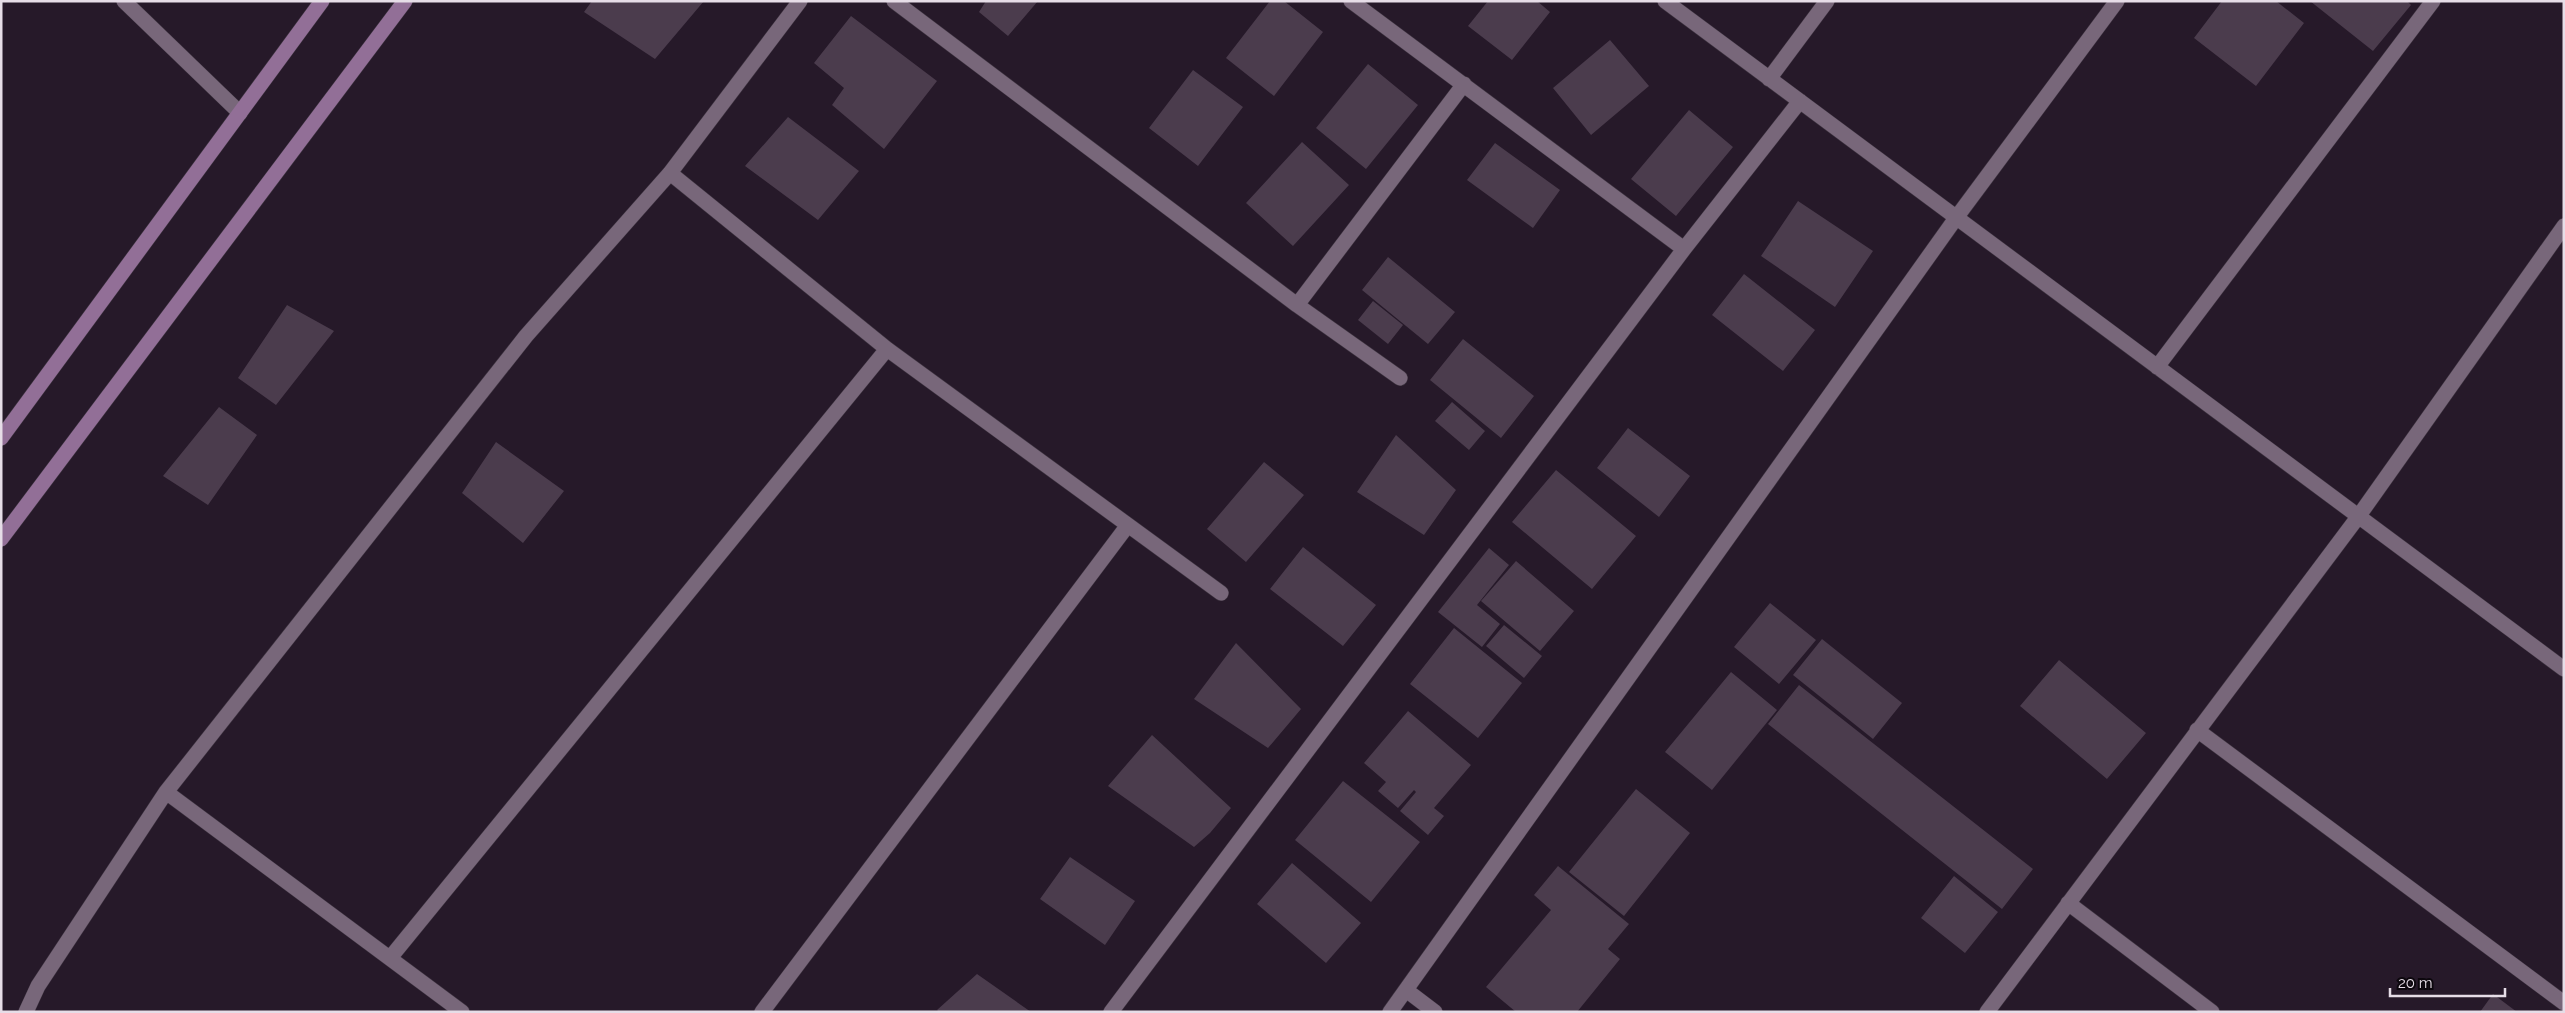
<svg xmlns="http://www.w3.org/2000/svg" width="2565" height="1013" font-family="Raleway,sans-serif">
	<rect width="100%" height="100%" fill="#261929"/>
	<path fill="#4b3c4d" d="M592,1h112l-49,58 -71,-47z
		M986,1h52l-30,35 -29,-24z
		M1270,1h14l39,31 -49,64 -48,-38z
		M1488,1h49l13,11 -38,48 -44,-34z
		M2222,1h54l28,22 -48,63 -62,-48z
		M2310,1h97l4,4 -38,46z
		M851,16l86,65 -53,68 -52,-44 12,-17 -30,-25z
		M1610,40l39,46 -58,49 -38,-47z
		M1368,64l50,41 -52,64 -50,-41z
		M1193,70l50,37 -45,59 -49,-38z
		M1689,110l44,37 -57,69 -45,-37z
		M788,117l71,54 -41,49 -73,-54z
		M1302,142l47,43 -56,61 -47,-43z
		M1495,143l65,47 -27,38 -66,-48z
		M1798,201l75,50 -38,56 -74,-51z
		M1388,257l67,55 -27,32 -66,-54z
		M1744,274l71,56 -32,41 -71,-56z
		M1373,301l30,24 -15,19 -30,-24z
		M287,305l47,26 -58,74 -38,-27z
		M1463,339l71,57 -33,42 -71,-58z
		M1452,402l33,29 -16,19 -34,-29z
		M219,407l38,28 -49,70 -45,-29z
		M1628,428l62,48 -31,41 -62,-49z
		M1396,435l60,55 -32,45 -67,-43z
		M496,442l68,49 -41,52 -61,-50z
		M1264,462l40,33 -58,67 -39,-33z
		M1556,470l80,66 -44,53 -80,-67z
		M1303,547l73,58 -33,41 -73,-57z
		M1489,548l20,17 -32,40 23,19 -18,23 -44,-35z
		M1516,561l58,50 -34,40 -59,-50z
		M1770,603l46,37 -37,44 -45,-37z
		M1504,625l38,31 -18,22 -38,-32z
		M1454,628l68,55 -44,55 -68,-54z
		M1822,639l80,64 -29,36 -80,-64z
		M1236,643l65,66 -33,39 -74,-49z
		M2059,660l87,73 -39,46 -87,-73z
		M1731,672l46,38 -65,80 -47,-38z
		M1799,685l234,184 -31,40 -234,-185z
		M1408,711l63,54 -37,43 10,8 -16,19 -28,-24 16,-19 -2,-2 -16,18 -20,-17 8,-9 -22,-19z
		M1152,735l79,73 -21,25 -16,14 -86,-61z
		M1343,781l77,61 -49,60 -76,-62z
		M1636,789l54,44 -66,83 -55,-44z
		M1070,857l65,44 -30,44 -65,-46z
		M1292,863l69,60 -35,40 -69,-59z
		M1558,866l71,58 -21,25 12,10 -43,53h-61l-30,-25 65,-77 -17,-15z
		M1954,876l44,36 -33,41 -44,-35z
		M977,974l54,38h-92l-2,-2z
		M2493,994l24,18h-37z"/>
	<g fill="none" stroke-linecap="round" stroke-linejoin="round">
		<g stroke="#3e3440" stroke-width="16">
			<path id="street" d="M124,1l116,112
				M894,1l403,304 103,73
				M1351,1l333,248
				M1665,1l899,668
				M1769,79l58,-78
				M670,173l217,176 334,244
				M1297,305l167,-221
				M2157,367l276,-366
				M2197,730l367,273
				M166,792l296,220
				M2068,903l144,109
				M390,958l497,-609
				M1406,990l29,22
				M26,1012l12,-26 128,-194 360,-456 144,-163 130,-172
				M762,1012l366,-487
				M1111,1012l573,-763 116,-148
				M1390,1012l566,-794 161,-217
				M1987,1012l371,-495 206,-291"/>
		</g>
		<g stroke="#3e3440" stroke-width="16">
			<path id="secondary" d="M1,438l321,-437
				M1,539l404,-538"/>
		</g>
		<use href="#street" stroke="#78677a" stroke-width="15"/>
		<use href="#secondary" stroke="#926f97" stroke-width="15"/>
	</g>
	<rect width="2565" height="1013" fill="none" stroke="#e6dde7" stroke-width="5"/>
	<path d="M2390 988v8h115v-8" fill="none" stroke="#e6dde7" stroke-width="2.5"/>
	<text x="2398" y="988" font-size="15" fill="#e6dde7" stroke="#0c070d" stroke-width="4" paint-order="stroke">20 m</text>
</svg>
